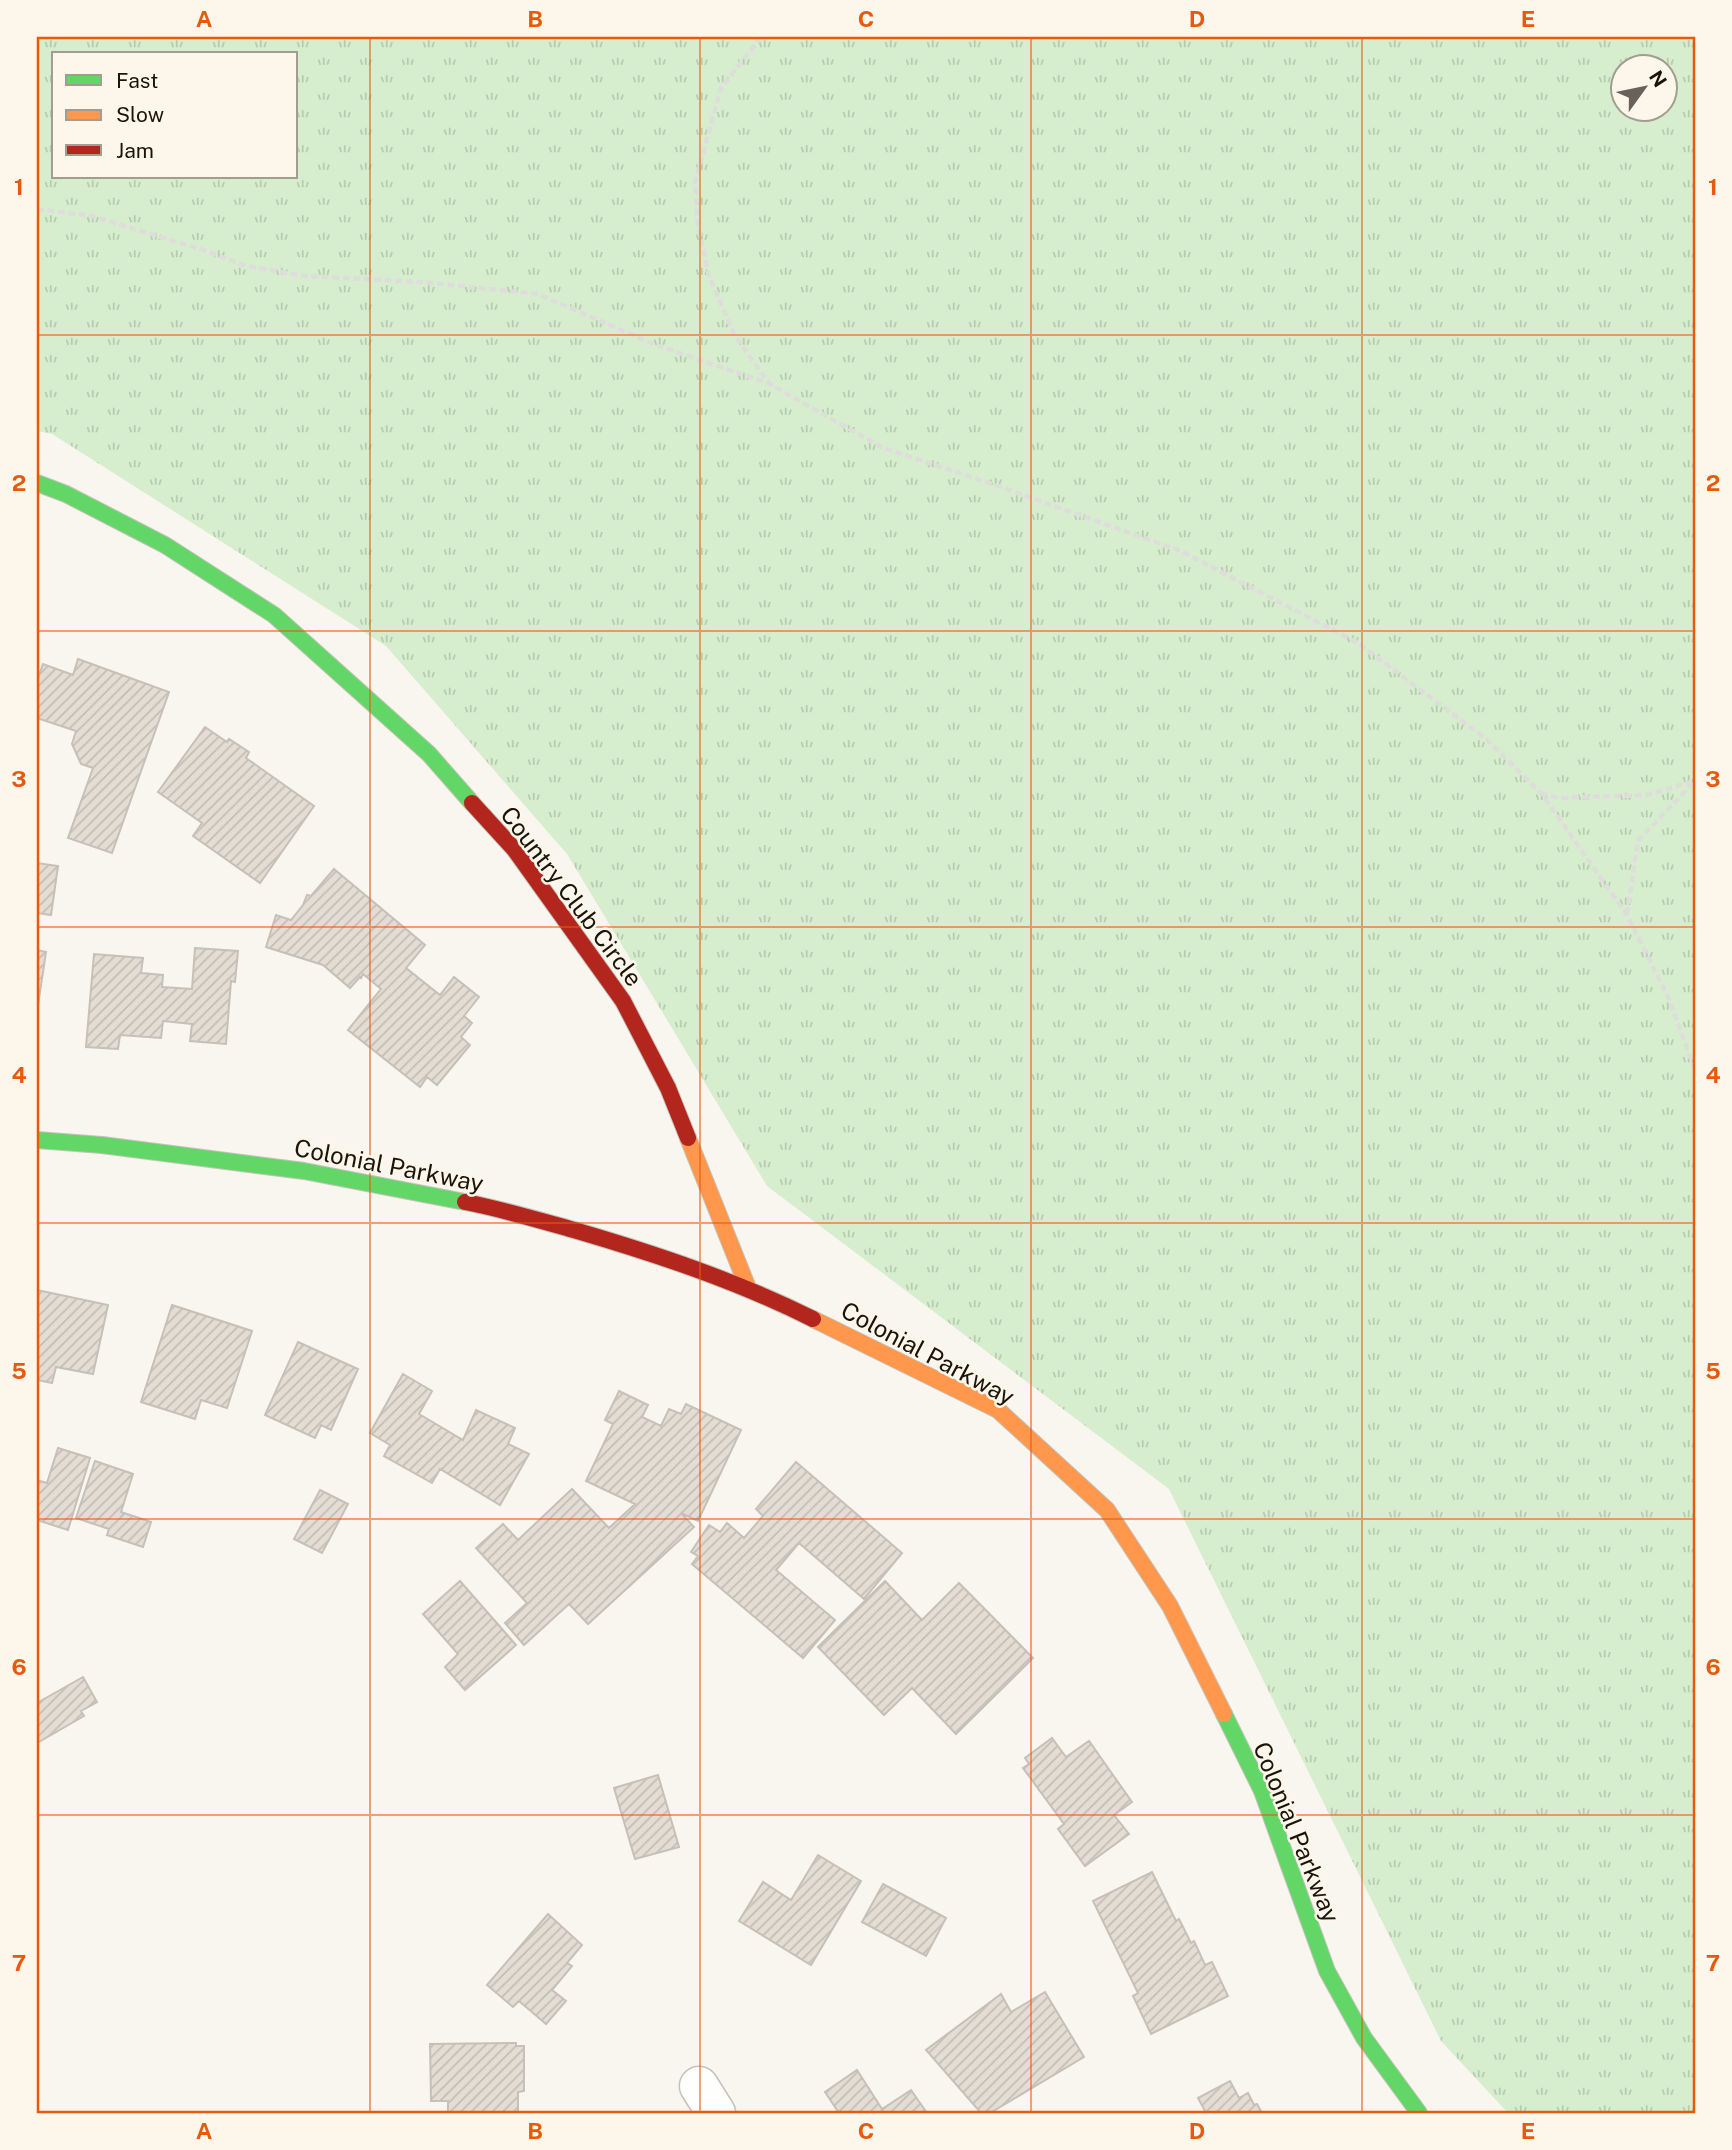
<svg xmlns="http://www.w3.org/2000/svg" width="1732" height="2150" font-family="'Public Sans',sans-serif">
	<defs>
		<pattern id="grass-tufts" width="24" height="20" patternUnits="userSpaceOnUse" patternTransform="scale(1.75)"><rect width="24" height="20" fill="#d6eecd"/><path d="M3 7l-1-3M5 7V3M7 7l1-3M15 17l-1-3M17 17v-4M19 17l1-3" fill="none" stroke="#b7cbaf"/></pattern>
		<pattern id="building-hatch" width="6" height="6" patternUnits="userSpaceOnUse" patternTransform="scale(1.75)"><rect width="6" height="6" fill="#e5ddd3"/><path d="M-1 1l2-2M0 6l6-6M5 7l2-2" fill="none" stroke="#c4bdb4"/></pattern>
	</defs>
	<rect width="100%" height="100%" fill="#f9f6ef"/>
	<path fill="url(#grass-tufts)" fill-rule="evenodd" d="M37,37h1658v2076h-187l-67,-72 -272,-552 -402,-303 -200,-332 -181,-208 -334,-212 -15,-3zM54,54h242v123h-242zM1624,66h42v42h-42z"/>
	<path fill="url(#building-hatch)" stroke="#c5c0b8" stroke-width="2" d="M78,659l91,33 -57,161 -44,-15 25,-70 -12,-4 -9,-20 4,-13 -39,-13v-37l6,-17 30,11z
		M205,727l22,15 2,-3 20,13 -3,6 68,48 -54,77 -67,-47 9,-13 -44,-31z
		M37,863l21,3 -7,49 -14,-2z
		M334,869l91,76 -19,23 34,27 14,-18 25,20 -15,19 8,7 -11,14 9,8 -33,40 -10,-8 -7,10 -72,-57 33,-41 -18,-15 -2,4 -1,-1 -10,11 -27,-23 -57,-18 10,-32 15,5 12,-15 4,-10 4,1z
		M195,948l43,3 -3,31 -4,-1 -5,63 -36,-3 2,-17 -29,-3 -2,17 -41,-3 -2,14 -32,-2 8,-93 49,4 -2,15 22,2 -1,12 30,2z
		M37,950l9,2 -9,60z
		M37,1290l71,15 -15,69 -37,-7 -4,16 -14,-3 -1,5z
		M172,1305l80,26 -25,77 -26,-8 -6,19 -54,-17z
		M298,1342l60,27 -27,61 -10,-5 -6,13 -50,-23z
		M403,1374l29,17 -13,23 44,26 13,-30 39,18 -7,16 21,10 -29,51 -60,-36 -8,14 -48,-27 6,-11 -20,-12z
		M619,1391l29,14 -6,12 19,9 8,-17 12,5 5,-10 55,26 -43,91 -17,-8 13,14 -106,97 -19,-20 -45,41 -19,-22 22,-20 -51,-55 27,-24 15,16 54,-51 37,39 26,-24 -49,-23 27,-57 -8,-4z
		M58,1448l32,10 -22,72 -31,-10v-40l10,3z
		M95,1461l38,13 -12,38 30,10 -8,25 -36,-12 2,-6 -33,-11z
		M796,1462l106,91 -38,46 -65,-56 -23,27 59,50 -32,38 -111,-94 6,-8 -7,-4 18,-27 11,7 7,-9 17,15 19,-22 -7,-7z
		M320,1490l28,14 -26,49 -28,-14z
		M460,1581l56,64 -51,45 -20,-23 13,-13 -35,-40z
		M885,1581l37,39 37,-37 74,75 -77,76 -44,-46 -28,27 -66,-68z
		M83,1677l14,25 -16,9 3,5 -47,27v-40z
		M1052,1738l14,19 23,-16 43,61 -18,13 15,19 -44,32 -27,-37 6,-5 -41,-56 6,-4 -4,-6z
		M658,1775l21,72 -44,12 -21,-71z
		M818,1855l43,26 -50,84 -72,-44 24,-39 28,18z
		M1152,1872l24,49 3,-2 12,24 3,-2 11,24 7,-3 16,34 -77,38 -18,-38 5,-3 -45,-92z
		M883,1884l63,34 -20,38 -64,-34z
		M548,1914l34,31 -15,18 5,3 -20,24 14,11 -20,23 -27,-23 -6,6 -26,-22z
		M1045,1992l39,65 -94,56h-9l-55,-63 75,-56 10,18z
		M516,2043v3h8v45l-6,1v21h-70v-12h-17l-1,-57z
		M857,2070l25,39 29,-19 16,23h-88l-14,-21z
		M1230,2081l9,17 9,-5 6,12 3,-1 5,9h-56l-8,-15z"/>
	<g fill="none" stroke-linecap="round" stroke-linejoin="round">
		<g stroke="#c6c2ba" stroke-width="41">
			<path id="street" d="M699,2086l17,27"/>
		</g>
		<g stroke="#c6c2ba" stroke-width="18">
			<path id="fast" d="M37,483l29,11 99,51 109,70 155,139 43,49
				M37,1140l65,5 202,26 161,31
				M1224,1714l38,77 65,180 37,67 55,75"/>
		</g>
		<g stroke="#c6c2ba" stroke-width="18">
			<path id="slow" d="M688,1138l60,150
				M813,1319l185,91 109,100 63,96 54,108"/>
		</g>
		<g stroke="#c6c2ba" stroke-width="18">
			<path id="jam" d="M472,803l42,46 109,152 45,87 20,50
				M465,1202c37,7 73,18 109,28 82,24 163,51 239,89"/>
		</g>
		<path stroke="#dfdddb" stroke-width="4.5" stroke-dasharray="7 3.5" stroke-linecap="butt" d="M761,37l-40,51 -26,94 3,45 11,49 25,58 34,48
			M37,209l55,7 111,34 43,16 59,10 116,6 117,12 118,51 112,38 113,64 120,40 180,64 177,92 128,96 55,54 86,122 42,84 26,71
			M1541,793l17,5 89,-3 47,-14
			M1627,914l11,-73 57,-60"/>
		<use href="#street" stroke="#fefefd" stroke-width="38"/>
		<use href="#fast" stroke="#63d668" stroke-width="16"/>
		<use href="#slow" stroke="#ff974d" stroke-width="16"/>
		<use href="#jam" stroke="#b3261e" stroke-width="16"/>
	</g>
	<path fill="none" stroke="#e8590c" stroke-width="2" stroke-opacity="0.55" d="M370,37v2076M700,37v2076M1031,37v2076M1362,37v2076M37,335h1658M37,631h1658M37,927h1658M37,1223h1658M37,1519h1658M37,1815h1658"/>
	<g text-anchor="middle" dominant-baseline="central" stroke-width="5" stroke-linejoin="round" paint-order="stroke">
		<g font-size="24" fill="#1a140a" stroke="#fdf7eb">
			<text transform="translate(572 896) rotate(53)">Country Club Circle</text>
			<text transform="translate(389 1165) rotate(11)">Colonial Parkway</text>
			<text transform="translate(928 1353) rotate(28)">Colonial Parkway</text>
			<text transform="translate(1297 1832) rotate(68)">Colonial Parkway</text>
		</g>
	</g>
	<rect width="1732" height="2150" fill="none" stroke="#fdf7eb" stroke-width="77"/>
	<rect x="52" y="52" width="245" height="126" fill="#fdf7eb" stroke="#a29c91" stroke-width="2"/>
	<rect x="66" y="75" width="35" height="10" fill="#63d668" stroke="#a29c91" stroke-width="2"/>
	<text x="116" y="88" font-size="21" fill="#1a140a">Fast</text>
	<rect x="66" y="110" width="35" height="10" fill="#ff974d" stroke="#a29c91" stroke-width="2"/>
	<text x="116" y="122" font-size="21" fill="#1a140a">Slow</text>
	<rect x="66" y="145" width="35" height="10" fill="#b3261e" stroke="#a29c91" stroke-width="2"/>
	<text x="116" y="158" font-size="21" fill="#1a140a">Jam</text>
	<g transform="translate(1644 88) rotate(57)"><circle r="33" fill="#fdf7eb" stroke="#a29c91" stroke-width="2"/>
	<path d="M0-5L12 26L0 18L-12 26Z" fill="#68635a"/>
	<text y="-10" font-size="19" font-weight="bold" text-anchor="middle" fill="#1a140a">N</text>
	</g>
	<rect x="38" y="38" width="1656" height="2074" fill="none" stroke="#e8590c" stroke-width="2.5"/>
	<g font-size="23" text-anchor="middle" font-weight="bold" fill="#e8590c">
		<text x="204" y="27">A</text>
		<text x="535" y="27">B</text>
		<text x="866" y="27">C</text>
		<text x="1197" y="27">D</text>
		<text x="1528" y="27">E</text>
		<text x="19" y="195">1</text>
		<text x="1713" y="195">1</text>
		<text x="19" y="491">2</text>
		<text x="1713" y="491">2</text>
		<text x="19" y="787">3</text>
		<text x="1713" y="787">3</text>
		<text x="19" y="1083">4</text>
		<text x="1713" y="1083">4</text>
		<text x="19" y="1379">5</text>
		<text x="1713" y="1379">5</text>
		<text x="19" y="1675">6</text>
		<text x="1713" y="1675">6</text>
		<text x="19" y="1971">7</text>
		<text x="1713" y="1971">7</text>
		<text x="204" y="2139">A</text>
		<text x="535" y="2139">B</text>
		<text x="866" y="2139">C</text>
		<text x="1197" y="2139">D</text>
		<text x="1528" y="2139">E</text>
	</g>
</svg>
